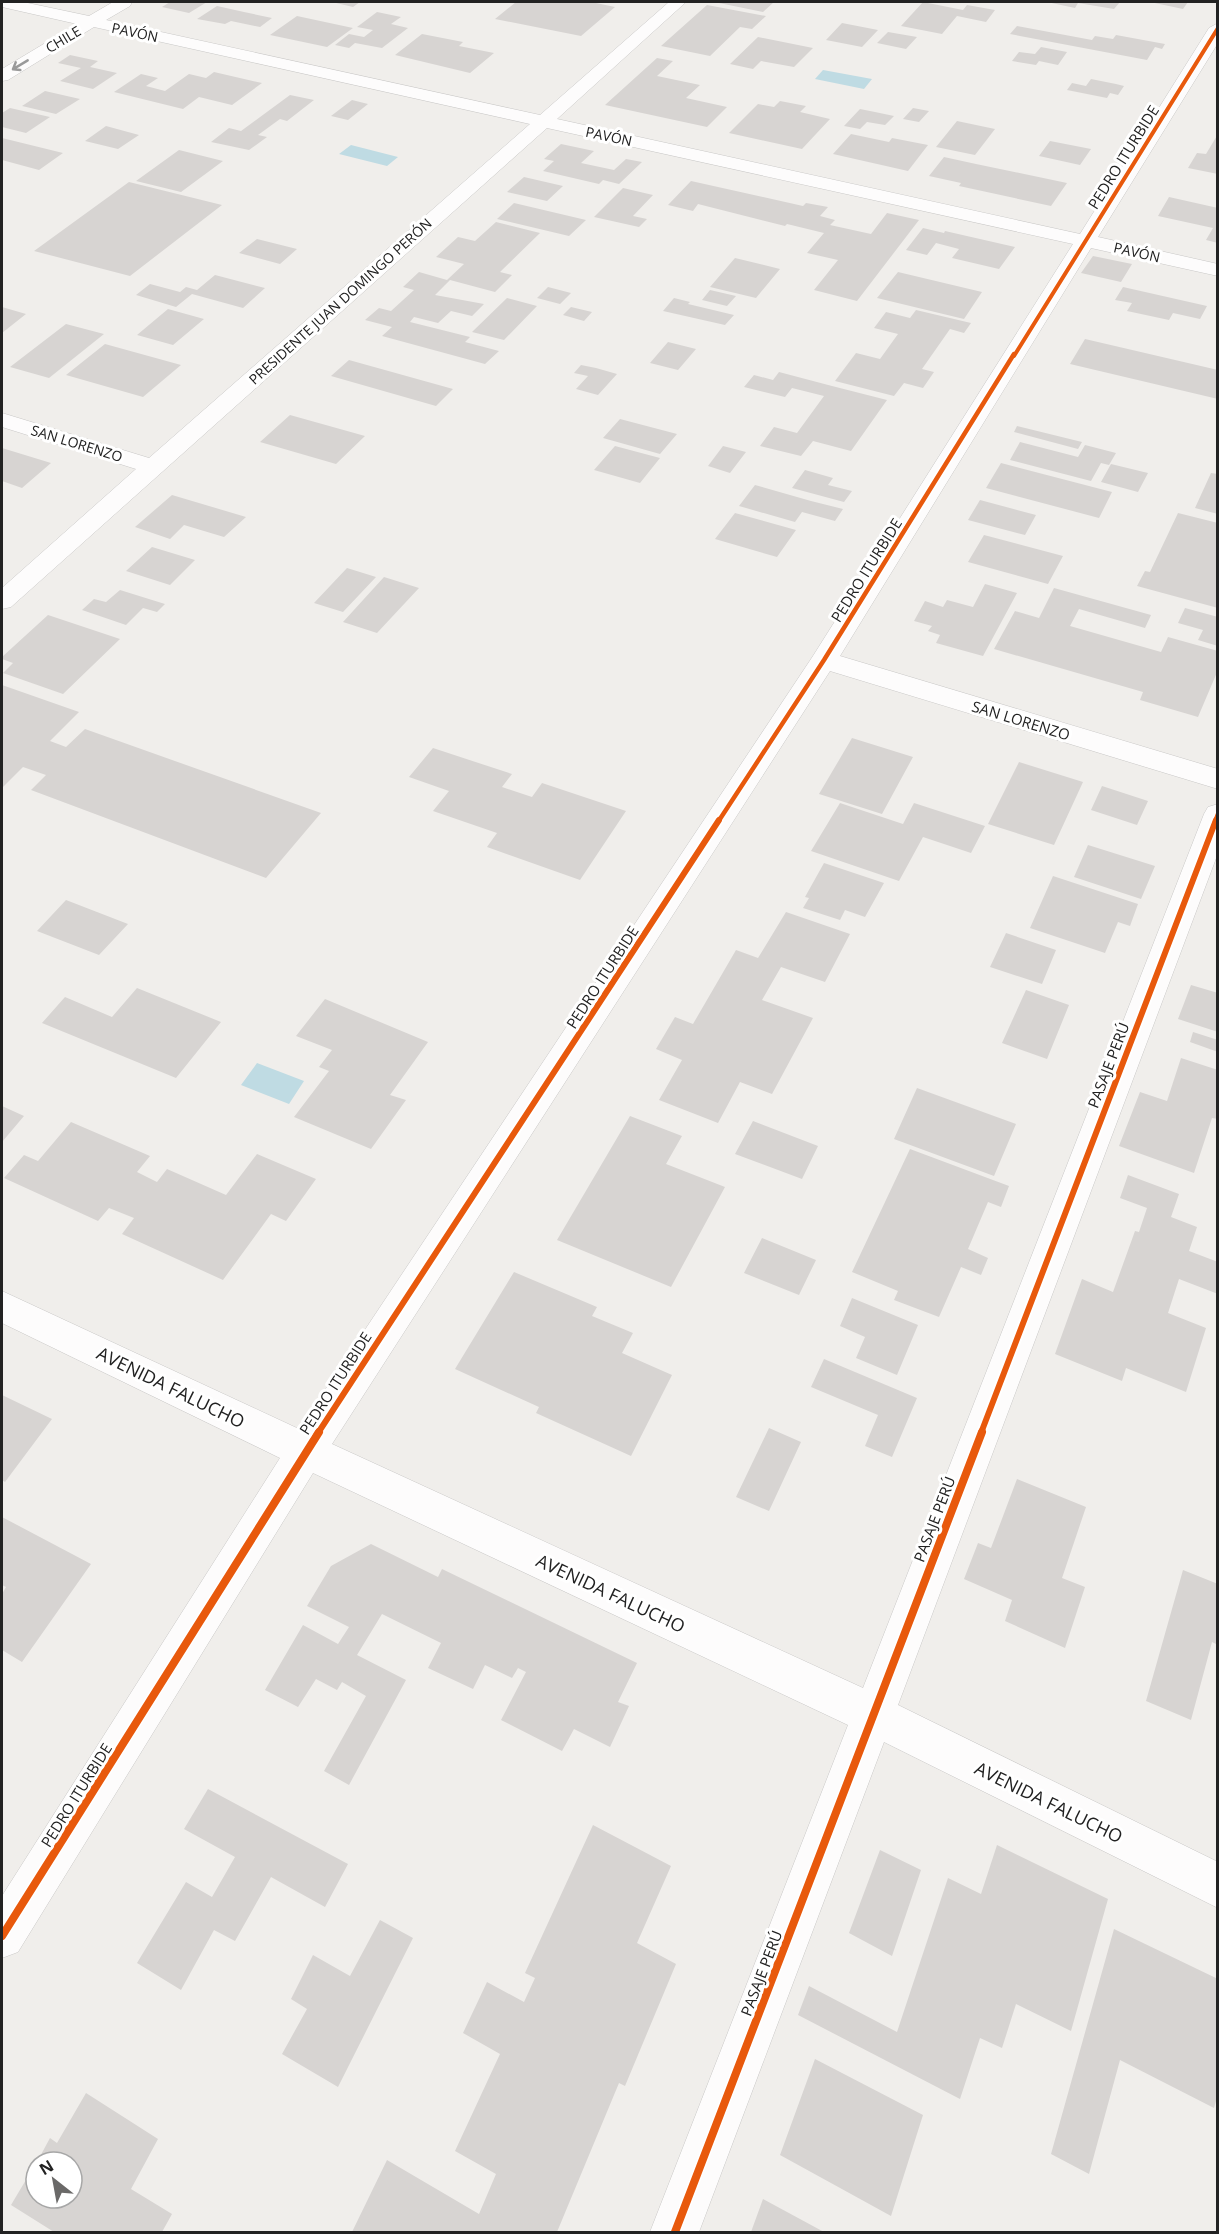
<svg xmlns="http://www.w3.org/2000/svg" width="1219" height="2234" font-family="'Open Sans',sans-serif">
	<rect width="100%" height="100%" fill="#f0eeeb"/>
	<path fill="#bfdbe3" d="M823,70l49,9 -8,10 -49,-10z
		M351,145l47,12 -11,9 -48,-12z
		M257,1063l47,18 -15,23 -48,-19z"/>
	<path fill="#d7d4d2" d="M170,2h37l-18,11 -27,-6z
		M332,2h28l-7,5z
		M516,2h82l-2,1 19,4 -34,29 -86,-17z
		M721,2h53l-11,10 -44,-9z
		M923,2l40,8 4,-5 28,5 -9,12 -29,-6 -15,18 -41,-8z
		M1047,2h73l-6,7 -36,-6 -3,5z
		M1150,2h38l-5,7z
		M707,5l59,11 -14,13 -12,-2 -30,29 -49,-10z
		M217,6l27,6 28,6 -12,9 -29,-6 -6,3 -28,-5z
		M377,12l24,5 -10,7 17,4 -26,20 -27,-5 -6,5 -14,-3 14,-11 15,3 9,-7 -16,-3z
		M297,16l56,12 -26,19 -57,-12z
		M842,23l36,7 -16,17 -36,-7z
		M1017,26l75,14 3,-4 18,3 3,-4 49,9 -3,5 -7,-2 -8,13 -137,-26z
		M888,32l29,5 -11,12 -29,-6z
		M422,34l41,8 -4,4 35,7 -24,20 -75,-18z
		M758,37l55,11 -19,19 -33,-6 -8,8 -23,-5z
		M1041,47l26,5 -9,13 -19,-4 -3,4 -24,-4 7,-9 16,2z
		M70,55l28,6 -8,6 27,6 -24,16 -33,-8 21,-13 -23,-5z
		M657,58l16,3 -16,15 43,9 -14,13 41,9 -20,20 -102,-22z
		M214,72l48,11 -30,22 -33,-8 -16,12 -69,-17 27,-18 17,4 -12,8 19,5 24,-17 17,4z
		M1091,79l25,5 8,2 -6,9 -8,-2 -3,5 -40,-8 5,-7 14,3z
		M45,91l35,8 -24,15 -34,-8z
		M290,95l24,5 -27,21 -7,-2 -22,16 9,2 -18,13 -38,-8 18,-14 12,3z
		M352,100l16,4 -20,16 -17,-4z
		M780,101l26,5 -6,6 30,7 -28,30 -73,-16 29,-29 16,3z
		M10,108l40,9 -24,16 -24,-6v-14z
		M913,108l16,3 -10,11 -16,-3z
		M860,109l15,3 19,4 -9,9 -18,-3 -7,7 -16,-3z
		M957,121l38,8 -20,26 -39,-8z
		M106,126l33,9 -21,14 -33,-8z
		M851,134l38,8 3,-4 36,7 -20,26 -75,-17z
		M1218,134v40l-30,-6 9,-15 9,1z
		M2,138l61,15 -24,17 -37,-10z
		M1050,141l41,8 -11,16 -41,-9z
		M561,144l33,7 -13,12 33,7 12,-11 16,3 -23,22 -16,-4 -4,4 -56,-13 11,-10 -10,-2z
		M179,150l44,11 -42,31 -45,-11z
		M944,157l32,7 91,19 -16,23 -92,-20 2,-3 -32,-7z
		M524,177l39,9 -16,15 -40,-9z
		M691,181l112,25 3,-3 22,4 -8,9 15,4 -5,5 41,9 16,-21 32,7 -62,81 -43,-11 24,-30 -31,-7 17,-20 -37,-9 -2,2 -87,-22 -5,7 -25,-6z
		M129,182l93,23 -92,71 -96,-25z
		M623,188l30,7 -20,21 14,3 -8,8 -45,-10z
		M1169,197l49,11v35l-12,-3 7,-12 -55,-12z
		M514,203l72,17 -17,16 -72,-17z
		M496,222l44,11 -40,39 12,3 -17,17 -45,-12 -15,15 49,9 -12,12 -21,-5 -13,12 -24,-6 -4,5 60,15 -5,5 34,9 -14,13 -103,-28 10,-9 -27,-7 14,-12 12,3 23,-21 -11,-3 16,-15 28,8 17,-16 -28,-7 22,-20 17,4z
		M923,228l21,5 1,-2 70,16 -16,22 -47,-11 7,-9 -23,-6 -9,12 -21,-5z
		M257,239l40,10 -17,15 -41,-11z
		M1093,256l39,8 -11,18 -40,-9z
		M735,258l45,11 -24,29 -46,-11z
		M898,272l84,20 -18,27 -87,-21z
		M215,275l50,13 -22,20 -51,-14 -16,13 -40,-12 14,-11 30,8 6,-5 11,3z
		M548,287l23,6 -11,11 -23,-6z
		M1123,287l84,19 -7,13 -27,-6 -4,7 -42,-9 5,-8 -17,-3z
		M710,290l26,6 -9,10 -25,-6z
		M507,298l30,8 -33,34 -32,-8z
		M674,298l16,4 -2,2 46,11 -9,10 -62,-14z
		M2,307l24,7 -24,19z
		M571,307l21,5 -8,9 -21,-6z
		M168,309l36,10 -31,26 -36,-10z
		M916,310l55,13 -7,10 -14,-4 -28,40 12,3 -11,16 -19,-5 -10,13 -59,-15 21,-28 24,6 18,-25 -24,-6 12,-16 24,6z
		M66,324l38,10 -55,44 -39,-11z
		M1085,339l133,31v29l-148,-35z
		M668,342l28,7 -18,21 -28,-7z
		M105,344l76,21 -38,32 -77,-22z
		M349,360l104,29 -17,17 -105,-30z
		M581,365l15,3 21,6 -19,21 -22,-6 12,-13 -14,-3z
		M779,372l53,14 55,14 -36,51 -38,-10 -12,15 -41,-10 14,-19 23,6 27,-37 -32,-8 -7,9 -41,-10 10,-12 19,5z
		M290,415l75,21 -29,28 -76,-22z
		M620,419l57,15 -17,20 -57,-16z
		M1017,426l65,16 -4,7 -64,-17z
		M1020,442l58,15 7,-12 31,8 -7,12 -8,-2 -10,18 -81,-21z
		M615,446l45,12 -20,25 -46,-13z
		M723,446l23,6 -16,21 -22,-7z
		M2,448l49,15 -29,25 -20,-7z
		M1001,463l111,29 -13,26 -113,-30z
		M1111,464l37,9 -10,19 -37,-10z
		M805,470l28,8 -5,7 24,6 -8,11 -52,-14z
		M1211,473l7,1v40l-23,-6z
		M755,485l56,16 32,8 -8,12 -33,-9 -7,10 -56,-16z
		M172,495l74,22 -22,20 -40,-12 -14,14 -35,-12z
		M980,500l56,15 -11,20 -57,-15z
		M735,513l61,17 -19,27 -62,-18z
		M1178,513l40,10v85l-81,-22 8,-15 5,1z
		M984,535l79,21 -15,28 -80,-22z
		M152,547l43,13 -25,25 -44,-14z
		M347,568l29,9 -33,35 -29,-9z
		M384,577l35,11 -42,45 -34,-11z
		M985,584l32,9 -34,63 -47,-13 4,-8 -12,-4 4,-5 -18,-5 11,-20 18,6 4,-7 26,7z
		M1054,588l97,27 -6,13 -66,-19 -9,17 91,26 7,-15 50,14v19l-20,47 -58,-17 3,-8 -149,-43 21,-38 24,7z
		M120,590l45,14 -8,8 -14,-4 -17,17 -44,-15 12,-11 12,3z
		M1185,608l33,9v29l-20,-6 5,-10 -25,-7z
		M48,615l72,24 -57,55 -60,-21 10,-10 -11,-4v-2z
		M2,685l77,27 -29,29 16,6 19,-18 236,84 -55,65 -235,-88 15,-15 -23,-8 -21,21z
		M852,738l61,19 -31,57 -63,-20z
		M433,748l79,26 -10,13 30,10 10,-14 84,28 -46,69 -93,-33 10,-14 -64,-22 16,-20 -40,-14z
		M1019,762l64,20 -29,63 -66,-21z
		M1102,786l46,15 -11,24 -46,-15z
		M840,803l63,21 11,-21 71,23 -14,27 -48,-16 -24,44 -88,-30z
		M1088,845l67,21 -14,33 -67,-22z
		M824,863l60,20 -19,34 -20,-7 -5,10 -37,-12 6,-10 -4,-1z
		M1053,876l85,28 -8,22 -12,-4 -13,31 -75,-25z
		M66,900l62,24 -29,31 -62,-24z
		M786,912l64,22 -25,48 -44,-15 -19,33 51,18 -41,76 -32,-12 -22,41 -59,-23 23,-40 -26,-11 19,-32 18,7 43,-74 22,8z
		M1006,933l50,17 -14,34 -52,-17z
		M1191,985l27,8v39l-40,-13z
		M137,988l84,34 -45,56 -134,-55 23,-26 47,20z
		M1026,990l43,15 -22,54 -45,-16z
		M325,999l103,43 -38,53 16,5 -35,49 -77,-32 35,-46 -10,-4 13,-17 -36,-14z
		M1193,1032l25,8v12l-28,-10z
		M1181,1058l37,12v49l-6,-1 -18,55 -75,-27 21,-54 27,9z
		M917,1088l99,36 -22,52 -100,-37z
		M2,1106l22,10 -22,26z
		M630,1116l52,20 -16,28 59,23 -54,100 -114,-47z
		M753,1121l65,25 -16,33 -67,-25z
		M71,1122l79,34 -13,16 20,10 10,-13 59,26 31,-41 59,25 -30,42 -15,-7 -48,66 -101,-46 12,-16 -25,-10 -11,13 -94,-43 20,-23 14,6z
		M910,1149l99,37 -8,21 -13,-5 -20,47 20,9 -7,17 -20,-8 -22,50 -45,-17 4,-9 -46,-19z
		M1128,1175l51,19 -8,23 26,10 -8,24 29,11v32l-39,-15 -11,34 38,15 -20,64 -60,-24 -4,13 -67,-27 27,-75 31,13 22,-61 4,1 8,-24 -27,-10z
		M762,1238l54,22 -17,35 -55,-22z
		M514,1272l83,35 -5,9 41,17 -11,20 50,22 -41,81 -95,-43 3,-6 -84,-38z
		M852,1298l66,27 -21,50 -41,-17 9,-21 -25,-11z
		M824,1359l93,39 -25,59 -27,-11 13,-31 -67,-28z
		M2,1395l50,24 -47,63 -3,-2z
		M769,1428l32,14 -32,69 -33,-14z
		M1017,1479l69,28 -24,71 23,9 -20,61 -60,-27 7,-21 -48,-21 14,-36 13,5z
		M2,1517l89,47 -69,98 -20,-12v-56l4,-7 -4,-2z
		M371,1544l67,33 4,-8 195,94 -19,39 11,4 -19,41 -36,-18 -12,22 -61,-31 25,-48 -8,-4 -6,10 -27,-13 -12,24 -45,-21 13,-25 -59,-29 -25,41 49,25 -57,105 -25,-14 42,-75 -24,-14 -5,8 -21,-11 -18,28 -33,-17 38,-65 35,19 11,-17 -42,-21 24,-40z
		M1183,1570l35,14v61l-6,-3 -21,78 -45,-19z
		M208,1789l140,75 -23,43 -54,-30 -36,64 -21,-11 -33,60 -44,-27 49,-81 26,15 23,-40 -51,-28z
		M593,1825l78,41 -34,77 39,21 -51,122 -6,-3 -62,149h-205l35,-72 92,54 17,-40 -41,-23 45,-97 -37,-21 24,-51 37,20 11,-24 -10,-5z
		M997,1845l111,54 -37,132 -55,-27 -14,44 -22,-10 -20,61 -162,-84 11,-29 88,46 51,-154 33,16z
		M880,1850l41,20 -29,86 -43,-23z
		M380,1920l33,18 -75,149 -56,-33 25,-45 -16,-10 22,-44 37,21z
		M1114,1929l104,50v115l-4,14 -94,-48 -31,114 -38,-20z
		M815,2059l108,56 -32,101 -111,-61z
		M86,2093l72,46 -27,50 41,25 -10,18h-108l-43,-27 25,-42v35h36v-36h-35l13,-24 7,5z
		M763,2199l61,33h-73z"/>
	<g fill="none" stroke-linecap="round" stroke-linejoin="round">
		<g stroke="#c9c8c7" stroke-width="1">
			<path id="street" d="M2,2h21l66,14 24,-14h19l-2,4 -24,14 434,95 129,-113h17l-129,117 523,115 129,-206 9,-5v20l-120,194 120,27v12l-127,-28 -251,408 378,113v20l-388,-118 -498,773 531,244 341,-874 4,-7 10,-3v49l-320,852 320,157v46l-334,-166 -185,490h-49l198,-507 -535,-252 -295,479 -16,6v-62l278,-438 -278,-135v-32l297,138 514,-773 260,-412 -526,-116 -536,479 -9,2v-21l134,-119 -134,-42v-14l147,45 381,-334 -436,-97 -86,53 -6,1v-12l75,-45 -75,-17z"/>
		</g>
		<use href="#street" fill="#fdfcfc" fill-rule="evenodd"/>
		<g stroke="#fff" stroke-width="6">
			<path id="cycleway-far3" d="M1014,356l204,-328"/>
		</g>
		<g stroke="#fff" stroke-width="8">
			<path id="cycleway-far2" d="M718,822l106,-162 190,-306
				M1215,822l3,-8"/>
		</g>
		<g stroke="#fff" stroke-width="10">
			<path id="cycleway-far1" d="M318,1433l401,-613
				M981,1433l235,-613"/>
		</g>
		<g stroke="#fff" stroke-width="11">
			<path id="cycleway" d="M2,1936l317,-504
				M675,2232l307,-800"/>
		</g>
		<use href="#cycleway-far3" stroke="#e8590c" stroke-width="4"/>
		<use href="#cycleway-far2" stroke="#e8590c" stroke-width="4.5"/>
		<use href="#cycleway-far1" stroke="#e8590c" stroke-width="6"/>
		<use href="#cycleway" stroke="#e8590c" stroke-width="8"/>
	</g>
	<defs><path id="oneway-shaft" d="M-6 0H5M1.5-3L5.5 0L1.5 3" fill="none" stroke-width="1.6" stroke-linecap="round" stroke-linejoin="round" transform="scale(1.5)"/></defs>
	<use stroke="#9a9a9a" href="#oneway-shaft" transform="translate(20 65) rotate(149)"/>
	<g text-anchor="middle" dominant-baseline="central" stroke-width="6" stroke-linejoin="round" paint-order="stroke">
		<g font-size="14" fill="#222" stroke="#fff">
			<text transform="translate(135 32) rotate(12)">PAVÓN</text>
			<text transform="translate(63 39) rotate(-31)">CHILE</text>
			<text transform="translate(609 136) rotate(12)">PAVÓN</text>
			<text transform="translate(1137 252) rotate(13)">PAVÓN</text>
			<text transform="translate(340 301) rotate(-42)">PRESIDENTE JUAN DOMINGO PERÓN</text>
			<text transform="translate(77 443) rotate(17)">SAN LORENZO</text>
		</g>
		<g font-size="15" fill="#222" stroke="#fff">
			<text transform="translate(1123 157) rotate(-58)">PEDRO ITURBIDE</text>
			<text transform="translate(866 570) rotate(-58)">PEDRO ITURBIDE</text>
			<text transform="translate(1021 720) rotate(17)">SAN LORENZO</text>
			<text transform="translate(602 977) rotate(-57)">PEDRO ITURBIDE</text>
			<text transform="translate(1108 1065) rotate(-69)">PASAJE PERÚ</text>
			<text transform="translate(335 1383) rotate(-57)">PEDRO ITURBIDE</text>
			<text transform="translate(934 1519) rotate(-69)">PASAJE PERÚ</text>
			<text transform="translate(76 1795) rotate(-58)">PEDRO ITURBIDE</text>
			<text transform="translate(761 1973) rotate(-69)">PASAJE PERÚ</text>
		</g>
		<g font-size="18" fill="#222" stroke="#fff">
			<text transform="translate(171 1387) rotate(26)">AVENIDA FALUCHO</text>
			<text transform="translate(611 1593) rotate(25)">AVENIDA FALUCHO</text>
			<text transform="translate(1049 1802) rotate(26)">AVENIDA FALUCHO</text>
		</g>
	</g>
	<rect width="1219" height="2234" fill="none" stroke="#222222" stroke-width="6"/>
	<g transform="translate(54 2180) rotate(329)"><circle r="28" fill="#ffffff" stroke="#a7a7a7" stroke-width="1.5"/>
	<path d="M0-4.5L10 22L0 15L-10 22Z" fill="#6a6968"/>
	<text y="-9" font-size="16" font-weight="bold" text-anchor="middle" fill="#222222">N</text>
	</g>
</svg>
